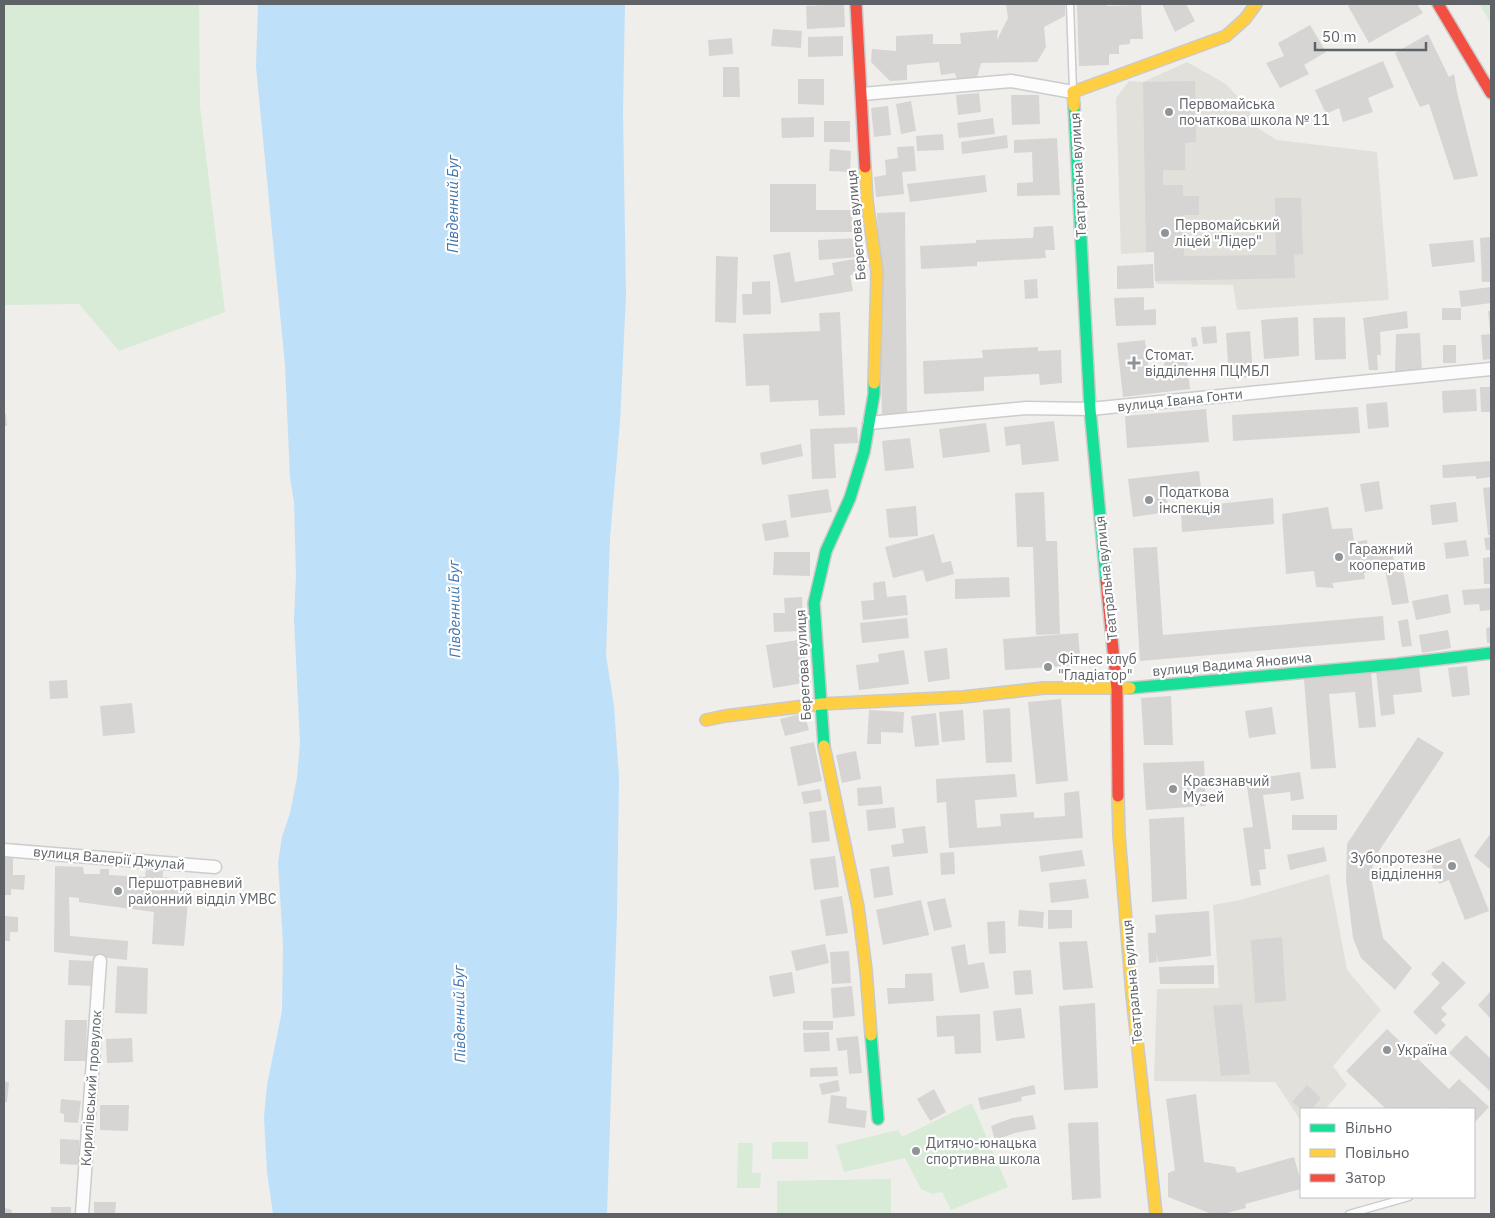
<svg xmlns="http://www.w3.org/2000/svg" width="1495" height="1218" font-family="'IBM Plex Sans',sans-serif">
	<rect width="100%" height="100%" fill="#efeeea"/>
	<path fill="#e2e0da" d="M1187,62l39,22 22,24 8,19 21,13 100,12 12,148 -152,10 -4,-25 -76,-1 -2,-3 -1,-29 -33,2 -5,-156 13,-17 14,1z
		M1329,874l18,96 34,40 -48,56 14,19 -22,24h-24v12l-26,-39 -121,-1 3,-92 62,-1 -6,-83 27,-5z"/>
	<path fill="#d8ebd6" d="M4,4h195l1,103 25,205 -106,39 -40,-47 -75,1z
		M1479,4h12v19z
		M972,1103l36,84 -57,23 -9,-18 -10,2 -11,-5 -16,-31 -61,14 -8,-27 62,-15 4,7z
		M772,1142h36v17h-36z
		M738,1143h15l-1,30h9l-1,15h-23z
		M891,1179v35h-114v-33z"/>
	<path fill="#bfe0f9" d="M258,4h367l-2,108 3,183 -6,127 -10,116 -4,117 8,51 5,72 -2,136 -10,300h-334l-6,-42 -3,-55 3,-32 15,-74 1,-67 -5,-81 4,-26 8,-24 7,-35 3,-35 -6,-124 2,-44 -2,-73 -4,-24 -5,-113 -29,-298z"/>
	<path fill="#d6d5d3" d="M844,4l1,23 -38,2 -1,-23z
		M1006,4h59v12l-21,11 2,20 -9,15 -56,1 -4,15 -20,2 -2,-7 -14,2 -2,-13 -32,3v15l-17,1 -19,-19 1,-13 24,2v-15l37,-2v10h28l-1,-11 38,-3 -1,10 11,-22z
		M1077,4h30v2l34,-1 2,34h-13v5l-11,1v9h-10v11l-30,1z
		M1162,4h24l9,17 -20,11z
		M1352,4h65l6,9 -54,30 -21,-37z
		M1310,25l16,27 -22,13 5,9 -29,14 -14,-25 18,-7 -6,-13z
		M773,29l29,2 -1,17 -30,-2z
		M1428,34l21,43 5,-3 3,18 21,84 -24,4 -25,-76 -9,3 -25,-54z
		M843,36v20l-35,1v-20z
		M732,38l1,16 -24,2 -1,-16z
		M1383,61l11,26 -26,11 5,14 -30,10 -4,-14 -13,6 -11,-24z
		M723,67h16l1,30h-17z
		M798,79h26v26l-26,-1z
		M1195,81l1,61 -11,1v27h-22v15h20v11h16v19h-16l1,41 92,-1 -1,-57h26l2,56 -9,1 1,23 -140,3 -1,-29h-8l-3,-170z
		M979,93l2,19 -23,3 -2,-20z
		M1011,95h28l1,29 -28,1z
		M911,101l5,30 -15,3 -5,-30z
		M888,106l3,29 -17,2 -3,-29z
		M814,117v20l-32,1 -1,-20z
		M993,118l2,16 -36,4 -2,-15z
		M824,121h26v21h-26z
		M943,134l1,16 -27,1 -1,-15z
		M1007,135l1,13 -46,6 -1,-12z
		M1057,138l3,57 -43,1v-13l16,-1 -1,-30 -18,1v-13z
		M914,146l2,25 -14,1 2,22 -28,3 -2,-20 12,-2 -1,-15 13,-2 -1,-11z
		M830,149l21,2 -1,21 -21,-1z
		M985,175l2,17 -77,10 -3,-18z
		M770,184h46v26h36v22h-82z
		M905,212l2,202h-25l-5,-201z
		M1053,226l2,24h-10l1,8 -69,4v4l-56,3 -1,-23 56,-3v-3l57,-2 1,-11z
		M1491,237v45h-9l-2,-44z
		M858,238l1,19 -40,3 -1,-20z
		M1473,240l2,22 -43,5 -3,-23z
		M790,252l5,30 39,-7 -2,-12 28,-5 3,15 -13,2 3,16 -72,12 -8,-48z
		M716,256l22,1 -2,66 -21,-1z
		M1153,264l1,24 -37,1v-23z
		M1037,279l1,19 -13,1 -1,-19z
		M770,281l1,33 -28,1 -1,-21h10v-12z
		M1491,287v16l-30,4 -2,-16z
		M1144,297v13l12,-1v16l-40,1 -2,-28z
		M1442,308h19v12h-19z
		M1407,311l1,17 -28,4 1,23h-4l1,15h-9l-6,-52z
		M1488,311h3v19h-1z
		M840,312l5,103 -26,1 -1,-16 -48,2 -1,-17 -23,1 -3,-52 77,-3 -1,-18z
		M1298,317l1,39 -35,3 -3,-39z
		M1345,317l1,42 -31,1 -2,-42z
		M1216,326l1,17 -14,1 -2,-17z
		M1250,331l3,46 -24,2 -3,-46z
		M1420,333l2,38 -27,1 1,-38z
		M1491,334v25l-8,1 -2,-25z
		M1196,337l2,9 -6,1 -1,-9z
		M1145,340l4,31 16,-2 -2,-12 23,-3 4,35 -67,8 -6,-54z
		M1443,345h13v18h-13z
		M1038,347v4l23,-1 1,33 -22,2 -1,-11 -55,3v14l-60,3 -1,-33 60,-3 -1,-8z
		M1480,387h11v25h-10z
		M1476,389l1,22 -34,2 -1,-22z
		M1387,402l2,25 -21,2 -2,-25z
		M1358,407l2,26 -127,8 -1,-26z
		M1206,409l3,33 -82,6 -2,-32z
		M4,414h2l1,12h-3z
		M1054,421l5,40 -37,4 -2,-21 -14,2 -2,-19z
		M986,423l4,29 -47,6 -4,-29z
		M857,427l1,16 -24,1 2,34 -24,1 -2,-50z
		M910,438l4,30 -29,3 -3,-30z
		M801,444l2,12 -41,9 -2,-12z
		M1491,461v16l-15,2v-3l-33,2 -1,-13z
		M1199,471l2,18 -35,4 2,14 -8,1 1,5 -28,4 -5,-38z
		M1379,481l4,28 -18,3 -5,-28z
		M1491,487v48h-3l-5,-47z
		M828,489l4,23 -41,6 -3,-23z
		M1044,492l2,49h11l3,93 -24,1 -3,-88h-16l-2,-54z
		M1273,498l1,26 -92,8 -1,-24z
		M1456,502l2,20 -26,3 -2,-20z
		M916,506l2,30 -29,2 -3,-29z
		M1328,507l4,22 20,-1 2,14 13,-2 1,9 22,-4 6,22 6,-2 7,38 -17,2 -7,-35 -21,3 1,6 -33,4 2,5 -18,-1 -2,-16 -28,3 -4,-60z
		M786,520l3,17 -24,4 -3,-17z
		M934,534l8,29 9,-2 3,13 -28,8 -3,-12 -30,8 -8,-31z
		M1491,537v13h-5l-2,-12z
		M1466,540l3,16 -23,3 -2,-16z
		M1157,547l6,88 220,-19 2,24 -245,21 -7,-113z
		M774,552h36v24l-37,-1z
		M1491,557v27h-7l-1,-26z
		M1009,577l1,20 -55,2v-20z
		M885,581l2,16 19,-2 2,20 -45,5 -2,-19 13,-1 -1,-17z
		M1491,588v22l-11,1 -1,-7 -15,1 -2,-15z
		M1448,594l3,19 -35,7 -4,-19z
		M802,597l1,34 -29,1 -1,-19h12l-1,-15z
		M907,618l2,20 -47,5 -2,-20z
		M1408,619l4,27 -10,1 -4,-26z
		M1491,627v16h-4l-1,-15z
		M1448,630l3,18 -29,5 -3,-18z
		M1078,633l3,32 -76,5 -2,-31z
		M804,639l7,43 -38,6 -7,-43z
		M947,648l3,31 -22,3 -4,-31z
		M904,650l5,34 -50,6 -3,-25 23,-3 -1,-8z
		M1467,666l3,29 -18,2 -4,-29z
		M1419,667l3,25 -29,3 2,19 -14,2 -5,-45z
		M1371,672l5,55 -17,1 -4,-36 -26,2 7,74 -25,1 -7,-90z
		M67,680l1,18 -18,1 -1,-18z
		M1171,696l2,49h-29l-3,-47z
		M1061,699l7,82 -32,3 -8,-82z
		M132,703l3,30 -32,3 -3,-30z
		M1272,707l4,27 -27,4 -4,-27z
		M1010,708l2,54 -26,1 -3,-53z
		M869,710l35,2 -1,21 -22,-1v12h-14z
		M963,710l2,30 -23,2 -3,-30z
		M804,713l5,17 -24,6 -5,-17z
		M936,713l3,32 -24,2 -4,-31z
		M1418,737l26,16 -71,107 -1,23 11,55 29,30 -17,22 -34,-32 -8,-20 -7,-58 1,-36z
		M814,742l8,39 -24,5 -8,-39z
		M856,751l5,28 -19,4 -6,-28z
		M1204,761l2,45 -60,4 -3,-47z
		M1300,772l4,27 -13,2 -1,-9 -27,3 8,54h-7l2,20 -7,1 2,15 -10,1 -8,-58 10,-1 -7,-47z
		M1015,774l2,23 -42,3 2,28 24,-2 -1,-12 34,-2v6l31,-2 -1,-23 15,-2 4,47 -134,10 -3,-46 -9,1 -1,-24z
		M881,786l2,18 -25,2 -1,-18z
		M820,789l2,12 -18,3 -3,-12z
		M894,807l2,21 -28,3 -2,-21z
		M826,810l4,31 -18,2 -3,-31z
		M1292,815h45v15h-45z
		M1184,817l3,82 -35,3 -3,-83z
		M925,826l3,27 -35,4 -2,-12 13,-2 -2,-14z
		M1491,833v37l-17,-14z
		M1460,838l29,73 -24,9 -16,-40 -10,4 -13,-33z
		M1324,847l3,14 -37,9 -3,-15z
		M1082,850l3,16 -44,6 -2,-16z
		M954,852l1,22 -14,1 -1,-22z
		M835,856l4,31 -25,3 -4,-31z
		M4,857h9v18h12l-1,15 -13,-1v6h-7z
		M55,866l28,1 1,7h16v-5h9v6l36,2 1,-7 17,1v6l27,3 -6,66 -32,-2 2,-32 -75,-10v-4l-10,-1 1,39 58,5 -1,19 -73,-8z
		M889,866l4,29 -19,3 -4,-29z
		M1086,879l3,19 -38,5 -2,-20z
		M842,896l6,37 -22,3 -6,-36z
		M945,898l7,29 -18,4 -7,-29z
		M921,900l8,35 -46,10 -7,-35z
		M1019,910l25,2 -1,16 -25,-2z
		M1048,910h24v18l-24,1z
		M1209,911l2,45 -53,6 -2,-11 1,11 -8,1 -1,-30h8l-1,-18z
		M4,916l14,1v15h-8v9h-6z
		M1005,921l1,32 -17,1 -2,-32z
		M1282,937l4,64 -31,2 -4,-63z
		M1087,941l6,47 -30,2 -4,-48z
		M825,944l4,19 -33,8 -5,-20z
		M965,944l3,21 16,-3 5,26 -29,5 -9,-46z
		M849,951l2,32 -19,1 -2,-32z
		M69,960l23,1v25l-24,-1z
		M1443,961l23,22 -25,25 6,6 -6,6 5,5 -10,10 -23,-23 27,-29 -9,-9z
		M1214,965v19h-54l-1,-17z
		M117,966l31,2 -1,46 -32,-1z
		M1031,970l2,24 -18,1 -2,-24z
		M792,972l3,21 -22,4 -4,-21z
		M932,973l2,28 -46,3 -1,-16h18v-14z
		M852,986l3,30 -22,2 -2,-30z
		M1491,991v28l-13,-14z
		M1095,1003l3,85 -34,2 -5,-84z
		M1242,1004l8,70 -29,2 -8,-70z
		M1021,1008l4,30 -29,3 -3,-30z
		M980,1014l1,39 -26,1 -1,-18 -17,1 -1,-21z
		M65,1020h22l-1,41h-22z
		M803,1021h30v9h-30z
		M1387,1029l62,60 10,-10 30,28 -15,16v-14h-25l-3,-2 -2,2h-58l-40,-38z
		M829,1032l1,19 -26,1 -1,-19z
		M1466,1035l25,24v33l-42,-39z
		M858,1036l4,37 -13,1 -2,-24 -9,1 -2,-13z
		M132,1038l1,24 -26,1 -1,-24z
		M837,1067l1,9 -28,1v-9z
		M838,1080l2,11 -18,4 -3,-11z
		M4,1082h5l-2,20h-3z
		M1034,1085l2,9 -15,3 1,4 -41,9 -3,-12z
		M1307,1085l14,13 -9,11h-11l-9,-7z
		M934,1089l12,23 -16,9 -13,-22z
		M1196,1094l8,68 31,5 2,6 57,-16 7,25v7l-56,15 1,4 -23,6h-11l-44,-17v-24l7,-3 -9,-71z
		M831,1095l16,2 -1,11 21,3 -2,17 -37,-5z
		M61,1099l20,2 -3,22 -14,-1v-8l-4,-1z
		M100,1105h29l-1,26 -28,-1z
		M1033,1115l3,14 -21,4 -20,7 -4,-14 21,-8z
		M1098,1122l3,76 -29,2 -4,-77z
		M60,1139l19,1v25l-19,-1z
		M94,1202h22l-1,12h-21z
		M51,1207h20v7h-20z
		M4,1208l8,2 -1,4h-7z"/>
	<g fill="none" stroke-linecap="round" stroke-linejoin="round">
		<g stroke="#cbcccc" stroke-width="9">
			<path id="lane" d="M1070,4l3,86
				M1349,1214l60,-17"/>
		</g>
		<g stroke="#cbcccc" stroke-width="15">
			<path id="street" d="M862,94l149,-13 62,11
				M869,423l157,-15 64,1 401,-40
				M4,850l211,17
				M82,1214l18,-253"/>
		</g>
		<g stroke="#cacacb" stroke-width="14">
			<path id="fast" d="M1074,106l16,303 16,171
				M1130,688l267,-24 94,-11
				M824,746l-10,-143 12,-52 24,-53 14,-46 10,-58v-11
				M871,1035l7,84"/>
		</g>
		<g stroke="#cacacb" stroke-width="14">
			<path id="slow" d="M1074,106l-1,-14 153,-56 19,-17 11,-15
				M865,167l2,34 10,71 -3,111
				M706,720l19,-4 96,-12 142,-7 81,-9h86
				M824,746l34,161 8,63 5,65
				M1118,796l1,39 13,160 24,219"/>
		</g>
		<g stroke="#cacacb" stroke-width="14">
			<path id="jam" d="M856,4l9,163
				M1438,4l53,89
				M1106,580l11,109 1,107"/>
		</g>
		<use href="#lane" stroke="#fdfcfc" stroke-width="6"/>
		<use href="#street" stroke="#fdfcfc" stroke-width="12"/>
		<use href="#fast" stroke="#16e098" stroke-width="11"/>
		<use href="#slow" stroke="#ffcf43" stroke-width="11"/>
		<use href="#jam" stroke="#f24e42" stroke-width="11"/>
	</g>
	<g fill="#919496" stroke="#fff" stroke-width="2">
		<circle cx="1169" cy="112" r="5"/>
		<circle cx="1165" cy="233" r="5"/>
		<path d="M1131.5 355.5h5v5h5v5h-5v5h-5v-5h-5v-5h5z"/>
		<circle cx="1149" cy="500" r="5"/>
		<circle cx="1339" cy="557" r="5"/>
		<circle cx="1048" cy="667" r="5"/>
		<circle cx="1173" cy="789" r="5"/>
		<circle cx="1452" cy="866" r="5"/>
		<circle cx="118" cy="891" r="5"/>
		<circle cx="1387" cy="1050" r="5"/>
		<circle cx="916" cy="1151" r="5"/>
	</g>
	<g text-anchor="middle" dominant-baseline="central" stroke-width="4.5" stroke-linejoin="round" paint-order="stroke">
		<g font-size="14" fill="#5f6368" stroke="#fff" text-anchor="start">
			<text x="1179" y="104">Первомайська<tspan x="1179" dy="16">початкова школа № 11</tspan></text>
			<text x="1175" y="225">Первомайський<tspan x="1175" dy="16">ліцей "Лідер"</tspan></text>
			<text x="1145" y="355">Стомат.<tspan x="1145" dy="16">відділення ПЦМБЛ</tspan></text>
			<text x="1159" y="492">Податкова<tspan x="1159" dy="16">інспекція</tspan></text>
			<text x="1349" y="549">Гаражний<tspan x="1349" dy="16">кооператив</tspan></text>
			<text x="1058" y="659">Фітнес клуб<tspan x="1058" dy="16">"Гладіатор"</tspan></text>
			<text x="1183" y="781">Краєзнавчий<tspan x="1183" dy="16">Музей</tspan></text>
			<text x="1442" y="858" text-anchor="end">Зубопротезне<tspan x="1442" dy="16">відділення</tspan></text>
			<text x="128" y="883">Першотравневий<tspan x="128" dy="16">районний відділ УМВС</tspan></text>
			<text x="1397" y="1050">Україна</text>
			<text x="926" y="1143">Дитячо-юнацька<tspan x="926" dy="16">спортивна школа</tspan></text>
		</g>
		<g font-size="14" fill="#5f6368" stroke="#fff">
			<text transform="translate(1078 175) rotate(-93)">Театральна вулиця</text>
			<text transform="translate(856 225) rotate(-95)">Берегова вулиця</text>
			<text transform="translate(1180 400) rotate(-6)">вулиця Івана Гонти</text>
			<text transform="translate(1106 578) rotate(-96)">Театральна вулиця</text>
			<text transform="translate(1232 664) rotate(-5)">вулиця Вадима Яновича</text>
			<text transform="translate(803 665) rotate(-93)">Берегова вулиця</text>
			<text transform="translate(109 858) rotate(5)">вулиця Валерії Джулай</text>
			<text transform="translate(1132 982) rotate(-95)">Театральна вулиця</text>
			<text transform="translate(91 1088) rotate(-86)">Кирилівський провулок</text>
		</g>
		<g font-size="15" font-style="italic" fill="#4174aa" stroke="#fff">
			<text transform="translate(452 204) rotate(-90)">Південний Буг</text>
			<text transform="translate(454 609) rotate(-91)">Південний Буг</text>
			<text transform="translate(459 1014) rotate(-91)">Південний Буг</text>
		</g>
	</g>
	<rect width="1495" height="1218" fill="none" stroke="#5f6368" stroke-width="10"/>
	<rect x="1300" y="1108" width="175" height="90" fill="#ffffff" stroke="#bfc1c3"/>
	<rect x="1310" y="1124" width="25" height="8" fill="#16e098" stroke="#bfc1c3"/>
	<text x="1345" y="1133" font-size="15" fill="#5f6368">Вільно</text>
	<rect x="1310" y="1149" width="25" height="8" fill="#ffcf43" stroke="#bfc1c3"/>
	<text x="1345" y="1158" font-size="15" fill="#5f6368">Повільно</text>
	<rect x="1310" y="1174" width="25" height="8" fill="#f24e42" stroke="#bfc1c3"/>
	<text x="1345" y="1183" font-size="15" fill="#5f6368">Затор</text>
	<path d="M1315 42v8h111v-8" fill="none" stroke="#5f6368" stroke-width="2.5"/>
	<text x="1322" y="42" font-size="15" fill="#5f6368" stroke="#ffffff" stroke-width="4" paint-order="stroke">50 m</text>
</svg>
